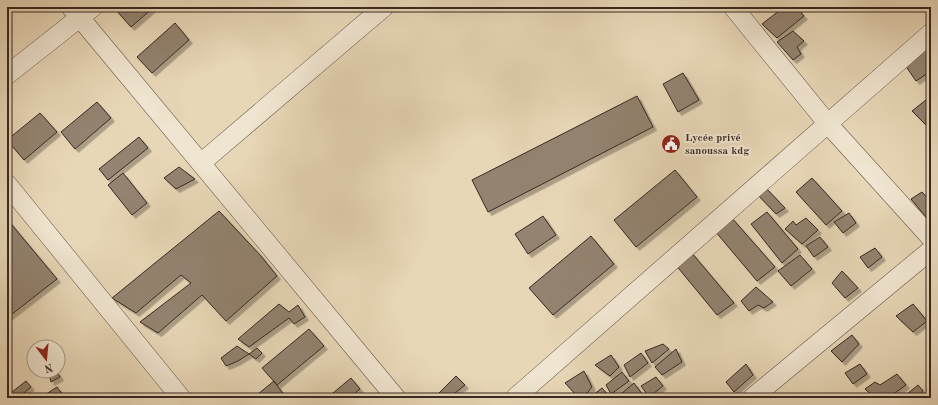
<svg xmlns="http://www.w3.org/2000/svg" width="938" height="405" font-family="'Old Standard TT',serif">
	<defs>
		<filter id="shadow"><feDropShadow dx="3.5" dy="3.5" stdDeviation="0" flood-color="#0004"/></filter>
	</defs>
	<rect width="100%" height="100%" fill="#e8d7b7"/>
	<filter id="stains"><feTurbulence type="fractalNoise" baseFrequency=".005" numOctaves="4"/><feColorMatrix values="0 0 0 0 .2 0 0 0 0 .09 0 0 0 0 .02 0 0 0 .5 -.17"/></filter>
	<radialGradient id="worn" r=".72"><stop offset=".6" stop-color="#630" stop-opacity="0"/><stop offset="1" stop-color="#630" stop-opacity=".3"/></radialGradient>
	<path fill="#938370" stroke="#372923" filter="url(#shadow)" d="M118,7h36l-23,20 -16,-18z
		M784,7h12l8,9 -27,22 -15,-14z
		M175,23l14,17 -37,33 -15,-16z
		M793,31l11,10 -7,6 4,7 -8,6 -16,-18z
		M926,50l5,7v14l-15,10 -11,-16z
		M683,73l16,27 -21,12 -15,-28z
		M637,96l16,31 -165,85 -16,-32z
		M931,96v32l-1,1 -18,-18z
		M97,102l14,16 -36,31 -14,-17z
		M40,113l17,19 -33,28 -17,-20z
		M139,137l9,11 -40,32 -9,-11z
		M179,167l16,12 -19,10 -12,-11z
		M675,170l22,27 -61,50 -22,-27z
		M123,173l24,30 -15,12 -24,-30z
		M812,178l30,33 -16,14 -30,-33z
		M764,186l21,22 -9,6 -20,-21z
		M922,192l9,10v10l-5,5 -15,-18z
		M219,211l42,45 16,20 -51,45 -24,-26 -44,38 -18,-11 51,-39 -10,-8 -45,38 -24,-15z
		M767,212l31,37 -16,14 -31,-39z
		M849,213l7,10 -13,10 -9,-11z
		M543,216l13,19 -28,19 -13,-20z
		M731,217l44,50 -18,14 -42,-50z
		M806,218l12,12 -16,14 -17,-15 8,-8 3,4z
		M7,219l50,60 -50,39z
		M591,236l23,28 -61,51 -24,-27z
		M820,237l8,10 -14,10 -8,-11z
		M875,248l7,9 -14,11 -8,-11z
		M691,252l43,51 -17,12 -42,-51z
		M800,255l12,14 -21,17 -13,-15z
		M842,271l16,17 -13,10 -13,-15z
		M756,287l17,15 -9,6 -6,-3 -9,6 -8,-10z
		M279,304l10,8 9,-7 7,12 -11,7 -5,-6 -40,29 -11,-8z
		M913,304l14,17 -14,11 -17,-16z
		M309,329l15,17 -47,39 -15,-17z
		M852,335l7,9 -17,18 -11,-11z
		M663,344l6,5 -17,14 -7,-12z
		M237,346l12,8 -11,7 -12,5 -5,-8z
		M257,348l5,5 -6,6 -7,-5z
		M676,349l6,13 -20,13 -7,-8z
		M641,353l7,10 -18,14 -6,-12z
		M611,355l8,12 -9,9 -15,-11z
		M746,364l7,11 -19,17 -8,-10z
		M860,364l7,10 -14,10 -8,-11z
		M48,371h8l4,6 -9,5z
		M584,371l8,16 -9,11h-4l-14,-15z
		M622,372l7,9 -18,13 -5,-9z
		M897,374l9,11 -18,13h-13l-10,-9 10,-7 5,3z
		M456,376l9,9 -16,13h-9l-3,-3z
		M656,377l7,9 -14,11 -8,-11z
		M351,378l9,11 -11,9h-22z
		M26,381l5,6 -13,11h-11v-2z
		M274,381l12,17h-33z
		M634,383l11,15h-29z
		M918,385l5,6 -4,5 2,2h-19z
		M57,387l8,11h-25z
		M602,388l8,9 -1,1h-20z"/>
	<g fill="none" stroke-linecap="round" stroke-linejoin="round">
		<g stroke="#635448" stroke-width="20">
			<path id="minor" d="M71,7l325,391
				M733,7l95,117 103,114
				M7,75l86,-68
				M201,163l183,-156
				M7,184l174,214
				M515,398l416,-365
				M752,398l179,-148"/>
		</g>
		<use href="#minor" stroke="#f0e5d0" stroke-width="19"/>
	</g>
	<defs>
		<g id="civic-disc" transform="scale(1)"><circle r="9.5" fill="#8f2418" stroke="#f0e5d0"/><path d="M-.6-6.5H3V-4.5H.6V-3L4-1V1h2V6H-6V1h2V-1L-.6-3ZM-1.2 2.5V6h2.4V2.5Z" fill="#fff"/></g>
	</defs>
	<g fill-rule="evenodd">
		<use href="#civic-disc" x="671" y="144"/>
	</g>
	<g text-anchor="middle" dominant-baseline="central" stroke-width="4" stroke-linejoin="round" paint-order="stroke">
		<g font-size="11" font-weight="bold" fill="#372923" stroke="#f0e5d0" text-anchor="start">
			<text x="685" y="138">Lycée privé<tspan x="685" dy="13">sanoussa kdg</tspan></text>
		</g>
	</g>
	<rect width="938" height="405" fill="none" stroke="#e8d7b7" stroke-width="24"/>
	<rect x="8" y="8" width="922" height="389" fill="none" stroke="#372923" stroke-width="2"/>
	<rect x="12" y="12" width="914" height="381" fill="none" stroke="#372923"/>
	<g transform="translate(46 359) rotate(164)"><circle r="19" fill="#f0e5d0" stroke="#a69a8b"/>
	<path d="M0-3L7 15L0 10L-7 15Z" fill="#8f2418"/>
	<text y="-6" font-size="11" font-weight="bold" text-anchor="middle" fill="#372923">N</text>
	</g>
	<rect width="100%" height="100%" filter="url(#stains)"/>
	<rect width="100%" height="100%" fill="url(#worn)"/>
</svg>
